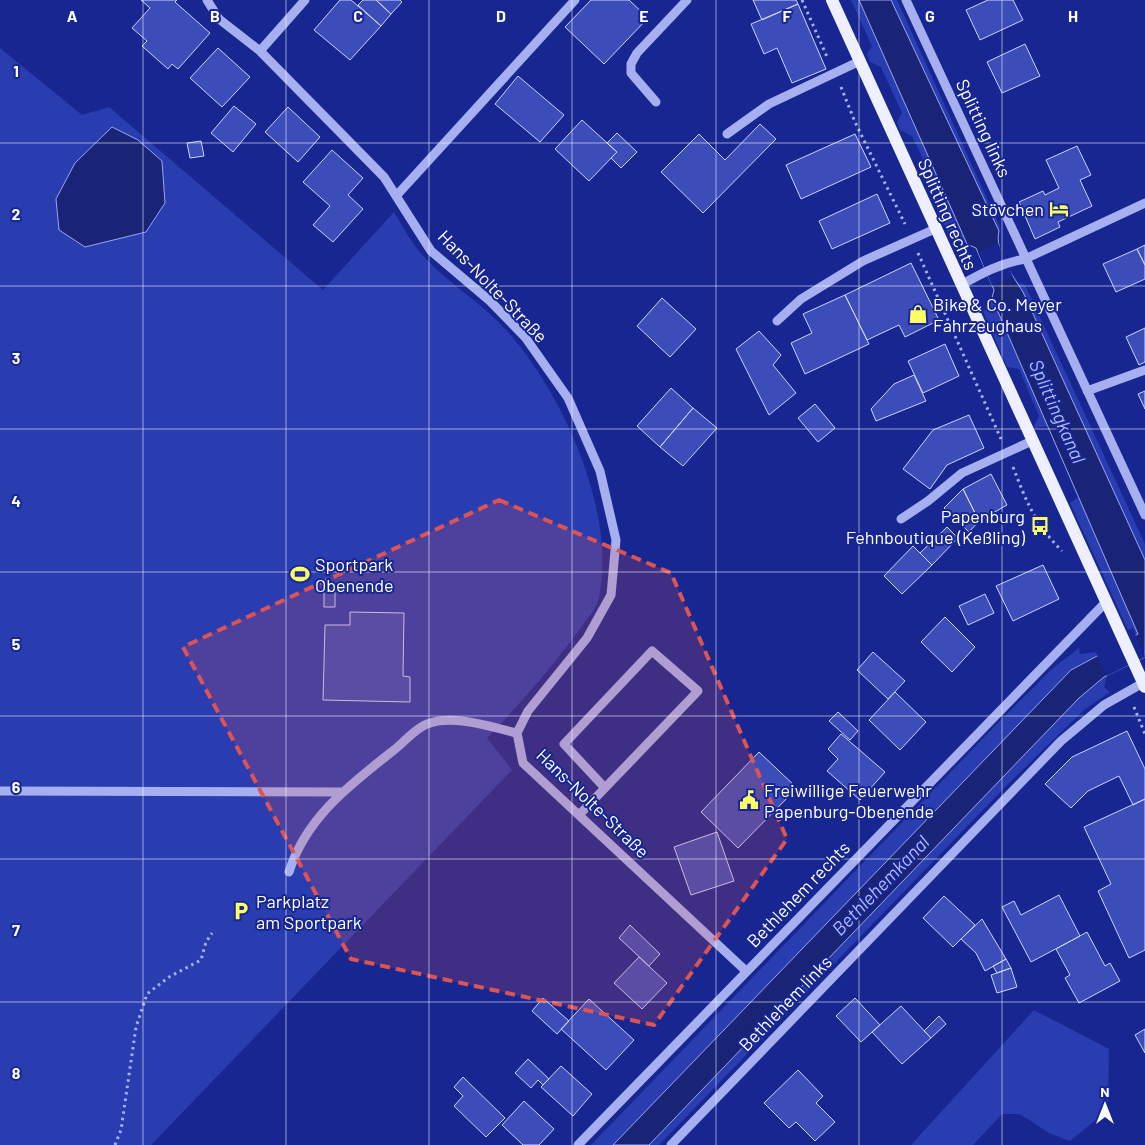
<svg xmlns="http://www.w3.org/2000/svg" width="1145" height="1145" font-family="Barlow,sans-serif">
	<rect width="100%" height="100%" fill="#172691"/>
	<path fill="#2a3db0" d="M851,0h46l103,227 -3,12 1,4 -20,9 -2,-5 -17,-7 -5,4 -17,-34 5,-11 -30,-63 -12,-6 -3,-8 5,-9 -21,-46 -11,-5 -3,-8 5,-8z
		M0,48l82,67 27,-8 214,183 71,-78c9,14 17,31 29,44 25,27 59,47 84,75 56,62 112,186 91,270 -2,8 -11,18 -16,25 -29,40 -61,77 -95,112l25,32 -361,375h-151z
		M1013,277l2,4 10,4 120,259v111l-12,-27 -5,2 -58,-127 9,-6 -31,-71 -13,2 -1,-2 5,-10 -20,-47 -12,-2 -24,-56 6,-3 5,-18 -2,-4z
		M1079,648l1,6 16,-2 11,24 -3,11 6,5 -26,18 -77,75 -348,360h-68l404,-419 58,-58z
		M1034,1010l75,39 -1,61 -38,31 -21,-8 -29,-19h-18l-29,31h-62z"/>
	<path fill="#192477" stroke="#98a6f2" d="M859,0h32l108,231c-5,19 14,45 24,61l122,268v97l-41,20 -25,21 -430,447h-36l458,-475 67,-36 -146,-336 2,-8 -18,-42 -9,-4z
		M112,127l26,13 24,21 3,42 -19,29 -61,15 -26,-17 -3,-31 19,-36z"/>
	<path fill="#172691" d="M998,243l15,34 -21,9 -14,-34z
		M1135,634l10,23 -38,19 -11,-23z"/>
	<path fill="#3c4cb8" stroke="#ccd3fb" d="M141,0h36l-2,2 35,31 -32,36 -6,-5 -4,5 -26,-23 5,-5 -15,-13 18,-20z
		M340,0h11l30,26 -31,34 -36,-30z
		M363,0h13l15,14 -10,12 -23,-21z
		M376,0h24l2,2 -11,12z
		M591,0h38l19,18 -44,46 -39,-37z
		M753,0h43l2,4 -36,16z
		M988,0h25l10,20 -43,20 -14,-30z
		M798,4l28,65 -34,14 -15,-35 -13,6 -13,-30z
		M1025,44l15,32 -38,17 -15,-31z
		M218,48l32,29 -28,30 -32,-29z
		M518,76l46,39 -24,27 -45,-38z
		M234,106l22,18 -23,28 -22,-19z
		M288,107l32,30 -22,25 -33,-30z
		M582,120l35,32 -28,29 -34,-32z
		M760,124l16,15 -73,74 -42,-41 38,-38 26,26z
		M617,133l20,19 -16,16 -10,-10 6,-6 -10,-9z
		M855,134l16,33 -70,32 -15,-34z
		M201,141l3,15 -14,2 -3,-15z
		M1077,146l14,29 -11,5 12,26 -34,16 2,5 -25,12 -16,-37 24,-11 2,4 14,-7 -13,-28z
		M332,150l31,28 -15,17 15,14 -30,33 -20,-17 17,-19 -27,-24z
		M877,194l13,29 -58,26 -13,-28z
		M1145,245v20l-8,-16z
		M1137,249l8,16v14l-29,13 -13,-28z
		M911,263l28,57 -34,17 -6,-12 -32,15 -22,-45z
		M845,295l24,49 -64,30 -14,-31 21,-10 -9,-19z
		M662,298l34,31 -26,28 -33,-31z
		M1145,328v34l-6,3 -13,-28z
		M759,331l22,24 -8,10 23,28 -27,22 -33,-66z
		M945,344l14,32 -36,17 -15,-32z
		M914,375l12,26 -50,20 -5,-12 23,-25z
		M671,388l22,20 -33,39 -23,-21z
		M1145,391v18l-7,-15z
		M815,404l20,24 -17,14 -20,-24z
		M693,408l24,20 -34,38 -23,-19z
		M969,415l15,33 -37,17 -17,24 -27,-20 30,-39z
		M991,474l16,31 -28,16 -16,-32z
		M963,489l16,32 -10,11 -25,-24z
		M947,527l11,11 -26,27 -12,-12z
		M913,546l19,19 -30,29 -18,-18z
		M1043,565l16,34 -46,22 -17,-35z
		M324,585h11v22h-11z
		M985,594l9,19 -26,12 -9,-19z
		M350,612l54,1 -1,63 7,1v25l-87,-2 2,-75h25z
		M945,617l30,30 -23,25 -31,-30z
		M873,652l32,29 -17,18 -31,-29z
		M895,692l31,30 -26,28 -31,-30z
		M838,712l20,19 -8,9 -21,-19z
		M1127,731l18,38v30l-12,6 -14,-29 -31,15 -17,17 -26,-24 27,-27z
		M841,734l44,38 -25,28 -33,-29 11,-12 -10,-10z
		M759,752l38,36 -59,60 -37,-36z
		M1145,799v151l-16,8 -31,-67 13,-7 -27,-57z
		M717,832l17,49 -43,14 -17,-48z
		M1059,895l21,41 -49,26 -29,-55 12,-6 7,14z
		M944,896l31,29 -22,22 -30,-29z
		M982,919l24,40 -21,12 -9,-18 -15,-14z
		M630,925l30,29 -11,12 -30,-28z
		M1087,932l18,34 5,-3 10,18 -41,22 -14,-25 5,-3 -14,-26z
		M639,957l28,26 -25,26 -28,-26z
		M1006,959l5,9 -14,5 -4,-7z
		M1011,968l6,19 -20,6 -6,-18z
		M543,998l26,23 -12,13 -25,-23z
		M855,998l25,27 -19,17 -25,-26z
		M589,999l45,41 -28,30 -45,-41z
		M901,1006l30,32 -29,26 -30,-32z
		M939,1016l7,8 -15,14 -7,-7z
		M1145,1029v24l-10,-18z
		M528,1059l21,20 -6,6 -5,-5 -7,8 -16,-15z
		M561,1066l31,28 -19,22 -32,-29z
		M798,1070l25,26 -7,7 19,19 -20,19 -19,-19 -7,6 -25,-25z
		M463,1077l42,41 -19,19 -32,-31 9,-10 -9,-9z
		M524,1101l30,28 -15,16h-16l-21,-20z"/>
	<g fill="none" stroke-linecap="round" stroke-linejoin="round">
		<path stroke="#a6b0f0" stroke-width="3" stroke-dasharray="2.5 4" stroke-linecap="butt" d="M802,0l26,59
			M841,87l14,35 50,102
			M918,253l83,186
			M1013,467c14,36 22,57 49,84
			M1134,707l11,27
			M115,1145l6,-15 15,-103 11,-33 22,-17 32,-17 5,-18 6,-9"/>
		<path stroke="#a6b0f0" stroke-width="9" d="M207,0l12,19 41,32 124,126 47,74 59,50 35,36 43,61 32,73 16,69 -5,55 -24,43 -59,73 -11,22 6,30 223,208
			M906,0l239,515
			M260,51l45,-51
			M656,102l-25,-29v-9l6,-11 50,-53
			M727,134l42,-30 91,-43
			M397,195l178,-195
			M961,285c21,-12 40,-22 64,-26l120,-56
			M777,321l24,-22 62,-38 72,-32
			M1087,391l58,-21
			M901,519l27,-18 34,-28 70,-32
			M0,791l341,1
			M579,815l119,-124 -46,-40 -88,93 41,44
			M289,872c17,-55 62,-88 105,-122 10,-8 22,-22 33,-26 27,-10 64,3 90,9
			M578,1145l528,-543
			M671,1145l390,-404 43,-36 39,-22"/>
		<path stroke="#eff0ff" stroke-width="12" d="M832,0l313,687"/>
	</g>
	<path fill="#de5353" fill-opacity="0.2" stroke="#de5353" stroke-width="4" stroke-dasharray="10 6" stroke-linejoin="round" d="M499,500l172,73 116,266 -133,186 -303,-66 -168,-312z"/>
	<path fill="none" stroke="#fff" stroke-width="1" stroke-opacity="0.55" d="M143,0v1145M286,0v1145M429,0v1145M572,0v1145M716,0v1145M859,0v1145M1002,0v1145M0,143h1145M0,286h1145M0,429h1145M0,572h1145M0,716h1145M0,859h1145M0,1002h1145"/>
	<defs>
		<g id="hotel-bare" transform="scale(1.5)"><path d="M-6-4.5h1.5V1H6V5H4.5V3h-9V5H-6ZM-4 0a1.8 1.8 0 1 1 3.6 0ZM.5 0V-2.5h3Q6-2.5 6 0Z" fill="#fbff65" stroke="#172691" stroke-width="2.5" paint-order="stroke"/></g>
		<g id="shop-bare" transform="scale(1.5)"><path d="M-5-2.5h2.3a2.7 3.5 0 0 1 5.4 0H5L5.5 6h-11ZM-1.5-2.5h3a1.5 2.3 0 0 0-3 0Z" fill="#fbff65" stroke="#172691" stroke-width="2.5" paint-order="stroke"/></g>
		<g id="bus-bare" transform="scale(1.5)"><path d="M-5-6H5V4H4V6H2V4H-2V6H-4V4H-5ZM-3.5-4V0h7V-4ZM-3.5 1.2v1.5H-2V1.2ZM2 1.2v1.5H3.5V1.2Z" fill="#fbff65" stroke="#172691" stroke-width="2.5" paint-order="stroke"/></g>
		<g id="stadium-bare" transform="scale(1.5)"><path d="M0-5a6.5 5 0 1 0 0 10a6.5 5 0 1 0 0-10ZM-3.5-1.8h7v3.6h-7Z" fill="#fbff65" stroke="#172691" stroke-width="2.5" paint-order="stroke"/></g>
		<g id="civic-bare" transform="scale(1.5)"><path d="M-.6-6.5H3V-4.5H.6V-3L4-1V1h2V6H-6V1h2V-1L-.6-3ZM-1.2 2.5V6h2.4V2.5Z" fill="#fbff65" stroke="#172691" stroke-width="2.5" paint-order="stroke"/></g>
		<g id="parking-bare" transform="scale(1.5)"><path d="M-3.5-5.5H1a3.5 3.5 0 0 1 0 7H-1V5.5H-3.5ZM-1-3.4V-.6H.8a1.4 1.4 0 0 0 0-2.8Z" fill="#fbff65" stroke="#172691" stroke-width="2.5" paint-order="stroke"/></g>
	</defs>
	<g fill-rule="evenodd">
		<use href="#hotel-bare" x="1059" y="209"/>
		<use href="#shop-bare" x="918" y="314"/>
		<use href="#bus-bare" x="1040" y="526"/>
		<use href="#stadium-bare" x="300" y="574"/>
		<use href="#civic-bare" x="749" y="800"/>
		<use href="#parking-bare" x="241" y="911"/>
	</g>
	<g text-anchor="middle" dominant-baseline="central" stroke-width="4" stroke-linejoin="round" paint-order="stroke">
		<g font-size="18" fill="#fff" stroke="#172691">
			<text transform="translate(984 128) rotate(65)">Splitting links</text>
			<text transform="translate(948 214) rotate(66)">Splitting rechts</text>
			<text transform="translate(493 286) rotate(46)">Hans-Nolte-Straße</text>
			<text transform="translate(593 803) rotate(44)">Hans-Nolte-Straße</text>
			<text transform="translate(798 894) rotate(-46)">Bethlehem rechts</text>
			<text transform="translate(785 1003) rotate(-46)">Bethlehem links</text>
		</g>
		<g font-size="18" fill="#fff" stroke="#172691" text-anchor="start">
			<text x="1044" y="209" text-anchor="end">Stövchen</text>
			<text x="933" y="304">Bike &amp; Co. Meyer<tspan x="933" dy="21">Fahrzeughaus</tspan></text>
			<text x="1025" y="516" text-anchor="end">Papenburg<tspan x="1025" dy="21">Fehnboutique (Keßling)</tspan></text>
			<text x="315" y="564">Sportpark<tspan x="315" dy="21">Obenende</tspan></text>
			<text x="764" y="790">Freiwillige Feuerwehr<tspan x="764" dy="21">Papenburg-Obenende</tspan></text>
			<text x="256" y="901">Parkplatz<tspan x="256" dy="21">am Sportpark</tspan></text>
		</g>
		<g font-size="19" font-style="italic" fill="#b2bcf7" stroke="#172691">
			<text transform="translate(1058 411) rotate(66)">Splittingkanal</text>
			<text transform="translate(880 885) rotate(-46)">Bethlehemkanal</text>
		</g>
	</g>
	<g font-size="16" text-anchor="middle" font-weight="bold" fill="#fff" stroke="#172691" stroke-width="4" stroke-linejoin="round" paint-order="stroke">
		<text x="72" y="22">A</text>
		<text x="215" y="22">B</text>
		<text x="358" y="22">C</text>
		<text x="501" y="22">D</text>
		<text x="644" y="22">E</text>
		<text x="787" y="22">F</text>
		<text x="930" y="22">G</text>
		<text x="1073" y="22">H</text>
		<text x="16" y="77">1</text>
		<text x="16" y="220">2</text>
		<text x="16" y="364">3</text>
		<text x="16" y="507">4</text>
		<text x="16" y="650">5</text>
		<text x="16" y="793">6</text>
		<text x="16" y="936">7</text>
		<text x="16" y="1079">8</text>
	</g>
	<g transform="translate(1105 1105)" stroke="#172691" stroke-width="4" paint-order="stroke">
	<path d="M0-4L9 19L0 12L-9 19Z" fill="#ffffff"/>
	<text y="-8" font-size="14" font-weight="bold" text-anchor="middle" fill="#ffffff">N</text>
	</g>
</svg>
